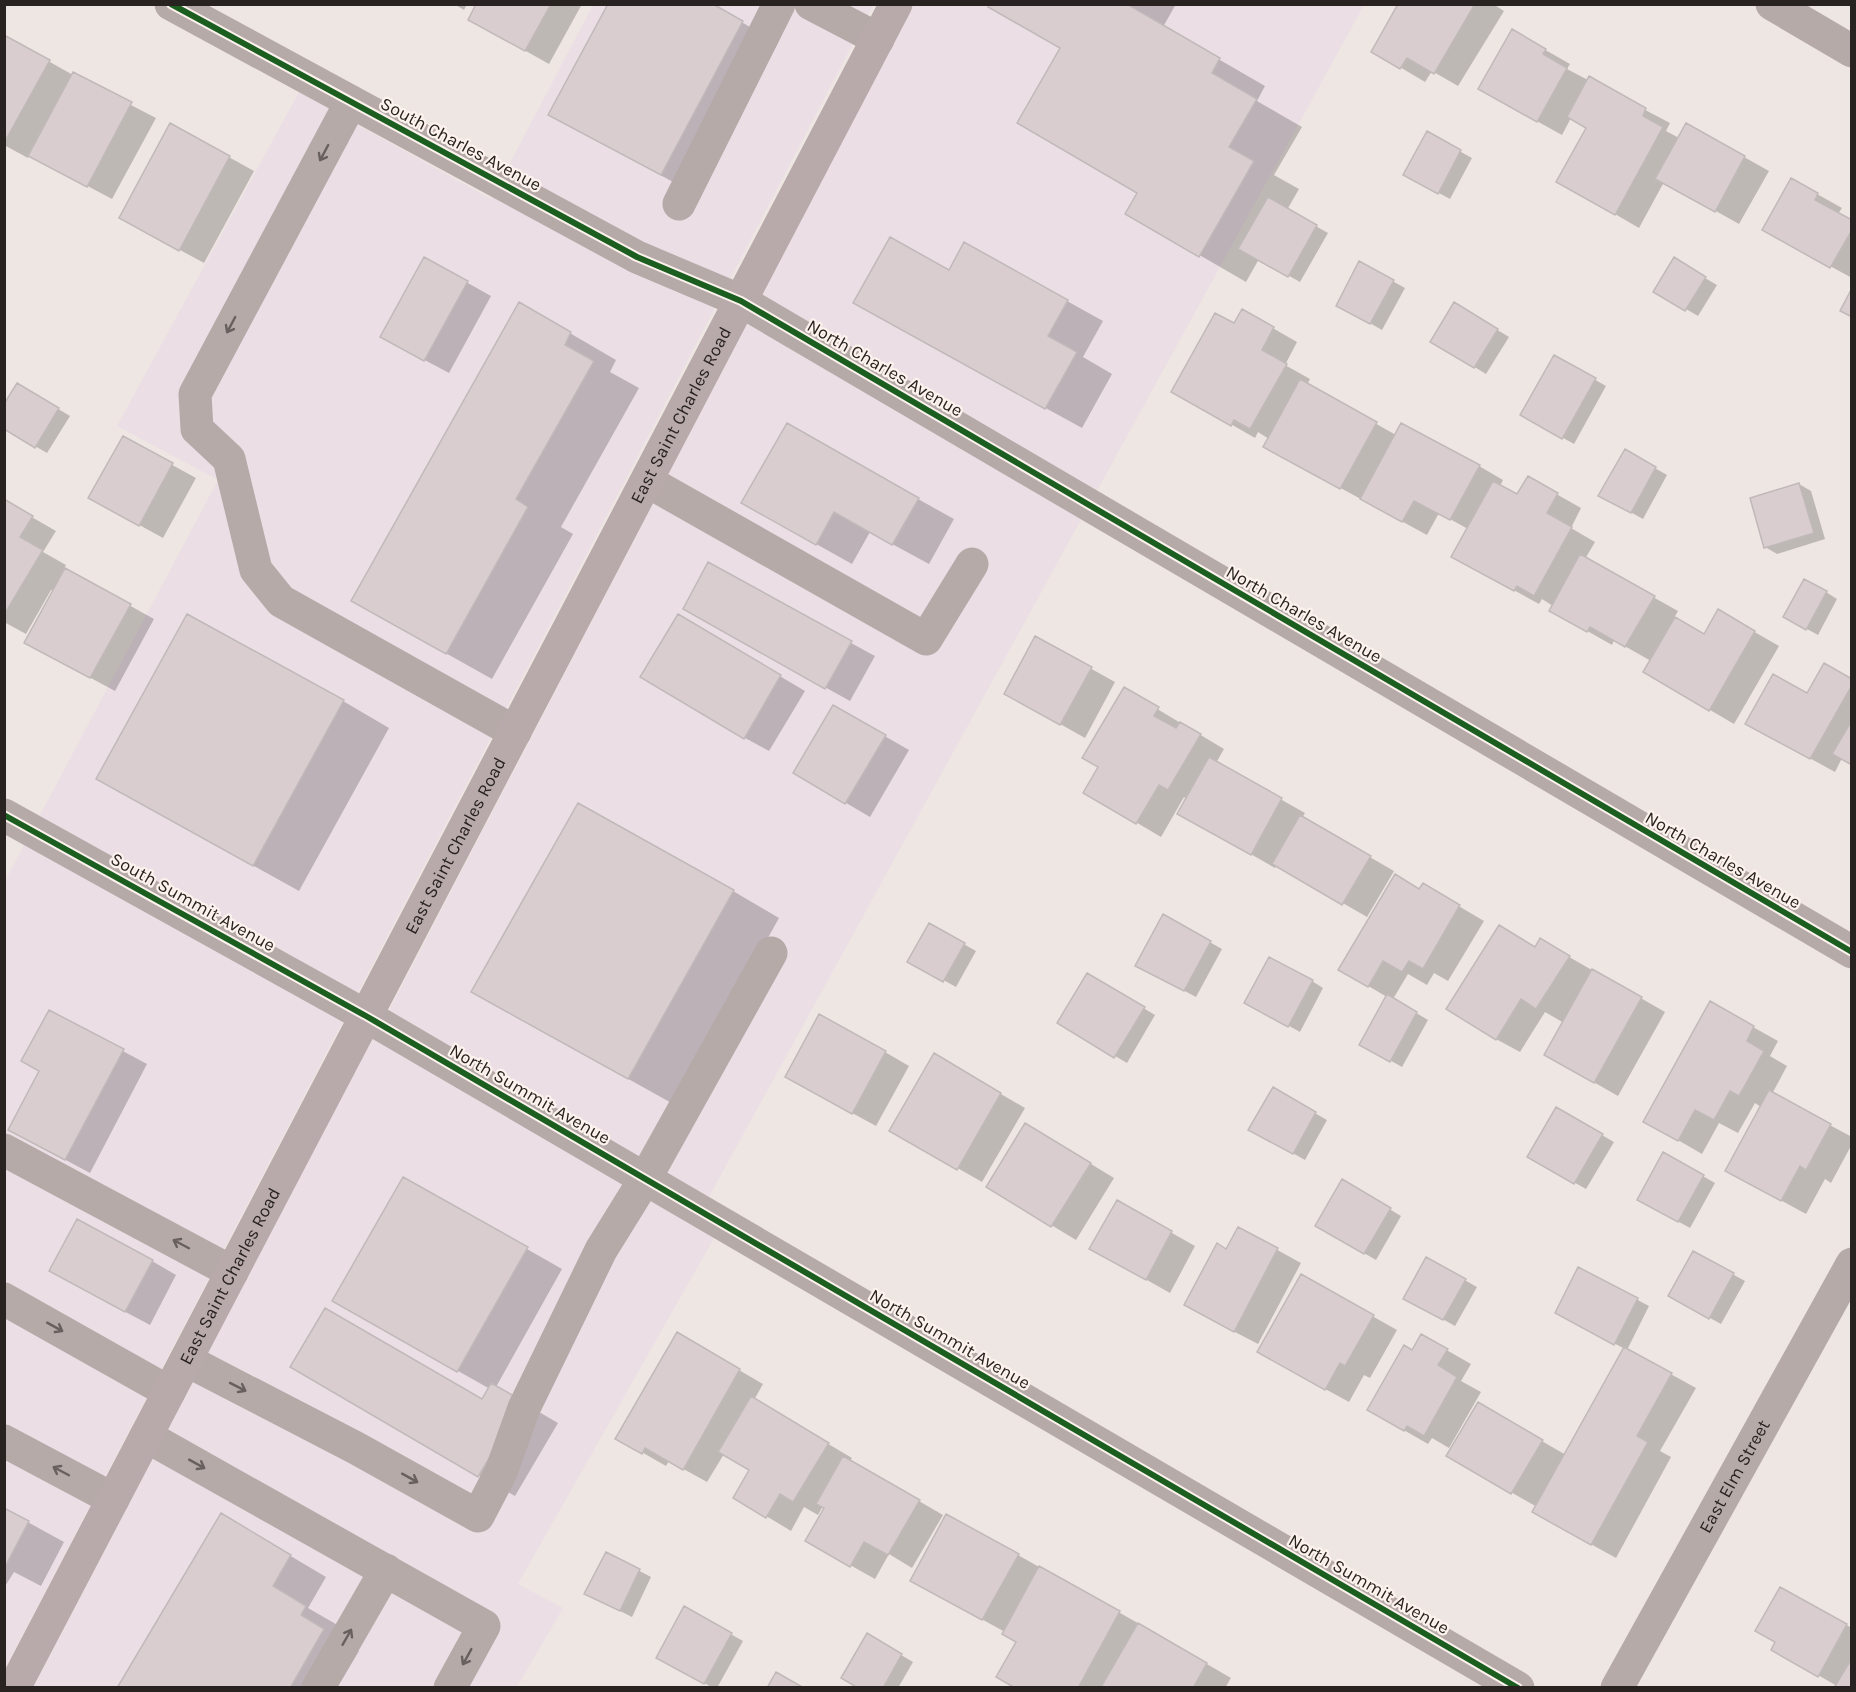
<svg xmlns="http://www.w3.org/2000/svg" width="1856" height="1692" font-family="Karla,sans-serif">
	<rect width="100%" height="100%" fill="#eee6e2"/>
	<path fill="#ecdee5" d="M593,5h280l-868,1664v-788l213,-401 -101,-54 182,-334 192,107z
		M913,5h451l-658,1197 -318,-190z
		M374,1034l344,197 -200,353 45,24 -46,79 -484,1z"/>
	<path fill="#0003" d="M454,4h13l-3,6z
		M478,4h104l-33,60 -55,-31z
		M710,4l68,39 -81,152 -147,-80z
		M991,4h185l-13,23 102,59 -8,15 45,26 -28,48 25,14 -12,21 41,23 -28,49 -41,-23 -13,23 -119,-69 12,-21 -77,-145z
		M1401,4h92l11,7 -46,75 -26,-15 -7,11 -52,-31z
		M1512,31l58,33 -3,5 103,54 -4,8 13,7 8,-13 82,46 -30,53 -75,-42 -25,46 -81,-47 30,-54 -17,-9 -9,17 -58,-32z
		M4,36l69,39 83,43 -44,81 -83,-44 -1,3 -24,-13z
		M171,125l83,46 -50,92 -59,-32z
		M1428,134l44,24 -22,41 -45,-24z
		M1792,180l50,28 -4,6 14,8v56l-64,-35z
		M425,259l66,37 -42,77 -43,-23z
		M1674,260l43,25 -19,31 -43,-25z
		M1360,263l45,25 -23,42 -44,-25z
		M949,272l118,29 36,20 -20,36 29,17 -30,54 -191,-105z
		M520,304l96,56 -6,12 29,16 -78,139 12,7 -81,145 -93,-52z
		M1455,304l54,33 -23,37 -54,-33z
		M1243,311l54,31 -12,23 25,14 -3,6 89,50 83,31 24,14 -3,6 18,10 10,-18 53,30 -10,20 24,14 -10,17 93,52 -4,7 30,18 14,-25 61,35 -45,78 -89,-52 6,-11 -37,-21 -2,5 -37,-21 -22,-18 -11,-7 -3,5 -62,-34 -9,-41 -29,-16 -12,22 -138,-75 -20,-21 -11,-7 -3,6 -82,-47 61,-66z
		M1555,357l51,29 -32,58 -52,-29z
		M18,385l52,31 -23,37 -43,-25z
		M123,438l73,40 -33,60 -51,-28z
		M1625,451l42,24 -24,44 -31,-17z
		M1799,484l12,7 14,48 -48,15 -12,-7z
		M918,499l36,20 -25,45 -59,-32 -18,32 -109,-61z
		M4,501l52,30 -13,21 23,13 -2,4 90,50 -39,72 -65,-35 4,-65 -3,-1 -25,44 -22,-12z
		M1826,592l11,7 -19,36 -33,-18z
		M679,616l126,75 -36,60 -24,-13z
		M709,623l142,20 24,13 -25,45z
		M1036,638l79,44 -30,56 -55,-31z
		M1852,680v84l-10,-6 -7,14 -64,-35 37,-42z
		M1124,689l100,60 -8,14 89,50 -3,5 92,53 -27,46 -90,-52 -2,3 -96,-55 8,-14 -3,-2 -23,40 -76,-45 15,-26z
		M343,701l46,27 -90,163 -155,-86z
		M834,707l75,43 -39,67 -75,-44z
		M1423,885l61,36 -36,60 -14,-8 -7,12 -19,-11 -15,25 35,21 -26,47 -41,-23 26,-47 -46,-27 79,-79z
		M733,891l46,27 -104,187 -156,-87z
		M1163,916l59,33 -26,48 -47,-25z
		M930,925l46,26 -20,36 -47,-26z
		M1536,948l28,6 101,58 -47,84 -72,-41 18,-32 -19,-11 -25,40 -24,-13z
		M1088,975l67,40 -28,48 -68,-40z
		M1312,981l11,7 -23,44 -54,-30z
		M1710,1003l68,38 -8,15 17,10 -15,28 80,43v7l-21,39 -6,-4 -19,35 -55,-30 10,-77 -6,-4 -17,30 -19,-10 -17,31 -57,-33z
		M50,1012l97,52 -57,109 -56,-30 7,-72z
		M885,1052l24,14 -33,60 -66,-36z
		M934,1055l91,53 -43,74 -91,-52z
		M1273,1089l54,31 -22,40 -55,-31z
		M1556,1109l58,33 -28,47 -57,-32z
		M1050,1139l64,39 -38,62 -88,-53z
		M1664,1154l51,29 -25,45 -51,-28z
		M404,1179l158,90 -66,118 62,36 -43,73 -223,-129 191,34 7,-12 -156,-88z
		M1342,1181l59,35 -25,44 -59,-34z
		M1117,1202l78,44 -25,47 -55,-31z
		M1239,1229l62,34 -43,81 -48,-25 17,-68z
		M1694,1253l51,28 -24,43 -51,-28z
		M1427,1259l50,28 -22,39 -50,-28z
		M152,1261l24,14 -26,50 -75,-40z
		M1579,1269l70,37 -22,44 69,38 -36,63 11,6 -55,101 -58,-32 -21,-19 -89,-51 30,-52 88,51 59,-106 -57,-30z
		M1301,1276l96,54 -27,48 -6,-3 -15,27 -66,-36z
		M677,1334l86,50 -9,16 98,58 -2,3 93,54 -31,53 -23,-14 -14,25 -68,-38 19,-33 -3,-2 -5,9 -14,-8 -13,24 -56,-34 16,-27 -27,-16 -17,28 -38,-21 -3,5 -49,-28z
		M1422,1336l49,28 -10,17 20,11 -32,56 -17,-10 -4,6 -59,-34 44,-58z
		M4,1509l60,33 -23,44 -27,-14 -10,16z
		M257,1536l69,41 -18,31 33,19 -6,10 24,14 -22,37h-218z
		M607,1554l44,23 -19,40 -34,-17z
		M1018,1555l125,71v1l88,51 -6,10h-208l1,-47 -13,-9 -69,-38z
		M1780,1589l72,39v60l-15,-2 -64,-37 4,-7z
		M684,1608l59,33 -26,47h-4l-55,-31z
		M867,1635l46,27 -15,26h-37z"/>
	<path fill="#dacdcf" stroke="#c0b9b9" stroke-width="1.5" d="M476,4h75l-26,47 -57,-31z
		M608,4h105l30,17 -82,154 -113,-60z
		M990,4h137l93,54 -8,15 45,26 -28,48 25,14 -55,96 -74,-43 12,-21 -120,-70 43,-75 -72,-41z
		M1398,4h77l-41,70 -27,-16 -7,11 -29,-17z
		M1512,29l34,20 -3,5 24,14 -30,54 -59,-33z
		M4,35l46,25 -46,83z
		M73,72l59,30 -45,85 -59,-31z
		M1589,76l57,32 -3,8 20,11 -48,88 -59,-33 30,-54 -19,-11z
		M170,123l60,33 -51,95 -60,-33z
		M1686,123l59,33 -30,56 -60,-33z
		M1427,131l34,19 -23,44 -35,-19z
		M1791,178l27,15 -3,7 37,20v10l-22,38 -68,-38z
		M1268,197l49,28 -29,52 -50,-28z
		M890,237l59,33 15,-28 104,58 -20,36 29,16 -32,57 -192,-106z
		M424,257l44,24 -44,80 -44,-24z
		M1674,257l32,20 -21,34 -32,-19z
		M1359,261l35,19 -24,44 -34,-18z
		M1852,288v29l-12,-6z
		M519,302l52,30 -6,13 29,16 -78,138 12,8 -82,147 -95,-53z
		M1454,302l44,27 -24,39 -44,-26z
		M1242,309l32,18 -12,23 25,14 -37,65 -16,-9 -3,6 -60,-34 44,-79 19,10z
		M1554,355l42,23 -34,61 -42,-24z
		M1300,379l77,43 -37,67 -77,-42z
		M17,383l42,25 -24,40 -31,-19v-25z
		M787,423l132,75 -27,47 -58,-33 -18,33 -75,-42z
		M1401,423l79,42 -30,55 -36,-19 -12,21 -42,-23z
		M123,436l50,27 -34,63 -51,-28z
		M1625,449l31,18 -25,46 -33,-17z
		M1528,476l30,17 -11,20 25,14 -38,69 -17,-10 -3,5 -63,-34 42,-76 24,13z
		M1799,483l15,50 -50,15 -14,-50z
		M4,499l29,17 -13,21 23,13 -39,65z
		M1580,554l75,42 -30,51 -35,-20 -3,5 -38,-21z
		M708,562l144,79 -27,48 -142,-80z
		M65,568l66,36 -41,74 -66,-35z
		M1804,579l23,12 -21,39 -23,-13z
		M1718,609l37,22 -46,80 -66,-39 32,-55 29,17z
		M187,614l157,86 -91,166 -157,-87z
		M678,614l103,61 -37,64 -104,-62z
		M1035,636l57,31 -32,58 -56,-31z
		M1824,663l28,16v6l-42,74 -65,-35 28,-50 34,19z
		M1124,687l35,20 -5,9 22,12 4,-6 21,12 -33,56 -9,-5 -23,39 -53,-31 15,-26 -16,-9z
		M833,705l53,30 -41,69 -52,-31z
		M1852,720v45l-20,-11z
		M1209,757l73,41 -31,57 -74,-41z
		M578,803l156,87 -106,189 -157,-87z
		M1300,815l71,41 -29,49 -70,-41z
		M1395,874l24,15 4,-6 37,22 -37,64 -14,-8 -7,11 -19,-11 -15,26 -30,-17z
		M1163,914l48,27 -27,50 -49,-25z
		M929,923l36,20 -22,39 -36,-20z
		M1499,925l36,22 5,-9 30,18 -34,53 -15,-10 -25,41 -50,-31z
		M1269,957l44,23 -25,47 -44,-24z
		M1592,969l50,28 -48,86 -50,-28z
		M1087,973l58,34 -31,51 -57,-35z
		M1387,994l30,18 -27,50 -31,-17z
		M1710,1001l44,25 -7,15 17,10 -25,45 -9,-5 -16,29 -19,-10 -17,31 -35,-19z
		M49,1010l75,39 -59,111 -57,-30 31,-59 -18,-10z
		M819,1014l67,37 -34,63 -67,-37z
		M934,1053l67,40 -44,77 -68,-39z
		M1273,1087l43,25 -23,42 -45,-24z
		M1769,1090l62,34 -25,46 -6,-4 -19,35 -56,-30z
		M1556,1107l47,27 -29,50 -47,-27z
		M1025,1123l66,40 -40,64 -65,-40z
		M1663,1152l41,23 -26,47 -41,-22z
		M403,1177l125,70 -71,125 -125,-71z
		M1342,1179l49,29 -27,46 -49,-28z
		M1117,1200l55,31 -26,49 -57,-31z
		M77,1219l76,41 -28,52 -76,-41z
		M1238,1227l40,21 -44,84 -50,-27 33,-62 9,6z
		M1693,1251l41,22 -25,46 -41,-23z
		M1426,1257l40,22 -23,41 -40,-21z
		M1578,1267l60,31 -24,47 -59,-32z
		M1301,1274l73,41 -29,51 -5,-3 -15,27 -68,-38z
		M325,1308l157,91 9,-16 32,18 -45,76 -188,-110z
		M677,1332l63,37 -57,101 -38,-22 -3,6 -27,-15z
		M1421,1334l27,15 -10,16 19,12 -33,59 -17,-10 -3,5 -37,-21 37,-65 8,5z
		M1624,1347l48,26 -35,63 11,6 -57,103 -59,-33z
		M751,1396l78,47 -36,59 -13,-8 -14,24 -33,-20 16,-28 -31,-18z
		M1478,1402l65,38 -32,54 -65,-38z
		M843,1456l77,44 -32,55 -24,-13 -14,25 -45,-26 19,-33 -8,-4z
		M4,1508l25,13 -24,46h-1z
		M221,1513l70,42 -18,31 33,20 -5,9 23,14 -34,59h-173z
		M946,1514l73,40 -37,66 -72,-39z
		M606,1552l34,17 -20,42 -36,-17z
		M1039,1566l81,45 -42,77h-63l-19,-11 20,-35 -14,-8z
		M1780,1587l67,37 -29,53 -47,-27 4,-8 -20,-11z
		M684,1606l48,27 -28,51 -48,-26z
		M1138,1623l69,40 -14,25 -92,-1z
		M867,1633l35,21 -19,34h-25l-17,-10z
		M1852,1658v30h-18z
		M776,1672l28,16h-37z"/>
	<g fill="none" stroke-linecap="round" stroke-linejoin="round">
		<g stroke="#b6aaa9" stroke-width="33">
			<path d="M171,4l466,253 104,44 1111,651"/>
			<path d="M811,4l67,35"/>
			<path d="M1772,4l80,47"/>
			<path d="M351,102l-156,292 2,35 32,30 27,111 25,31 234,131"/>
			<path d="M679,204l100,-200"/>
			<path d="M647,481l279,158 46,-75"/>
			<path d="M4,815l362,201 1152,672"/>
			<path d="M4,1150l228,122"/>
			<path d="M4,1299l165,93"/>
			<path d="M186,1360l170,88 122,68 23,-44 23,-64 77,-158 44,-71 126,-226"/>
			<path d="M146,1436l338,190 -34,62"/>
			<path d="M4,1441l109,58"/>
			<path d="M318,1688l68,-118"/>
			<path id="s1" d="M1617,1688l235,-424"/>
		</g>
		<path stroke="#b8aaaa" stroke-width="33" id="s2" d="M14,1688l882,-1684"/>
		<g stroke="#fdf2ed" stroke-width="10">
			<path id="cycleway" d="M171,4l466,253 104,44 1111,651
				M4,815l362,201 1152,672"/>
		</g>
		<use href="#cycleway" stroke="#1b5e20" stroke-width="6"/>
	</g>
	<defs><path id="oneway-shaft" d="M-6 0H5M1.5-3L5.5 0L1.5 3" fill="none" stroke-width="1.6" stroke-linecap="round" stroke-linejoin="round" transform="scale(1.5)"/></defs>
	<g stroke="#68605e">
		<use href="#oneway-shaft" transform="translate(324 153) rotate(118)"/>
		<use href="#oneway-shaft" transform="translate(231 325) rotate(118)"/>
		<use href="#oneway-shaft" transform="translate(181 1244) rotate(-152)"/>
		<use href="#oneway-shaft" transform="translate(55 1327) rotate(29)"/>
		<use href="#oneway-shaft" transform="translate(238 1387) rotate(27)"/>
		<use href="#oneway-shaft" transform="translate(197 1464) rotate(29)"/>
		<use href="#oneway-shaft" transform="translate(61 1471) rotate(-152)"/>
		<use href="#oneway-shaft" transform="translate(410 1478) rotate(29)"/>
		<use href="#oneway-shaft" transform="translate(347 1637) rotate(-60)"/>
		<use href="#oneway-shaft" transform="translate(467 1657) rotate(119)"/>
	</g>
	<g text-anchor="middle" dominant-baseline="central" stroke-width="4.5" stroke-linejoin="round" paint-order="stroke">
		<g font-size="18" fill="#282320" stroke="#fdf2ed">
			<text transform="translate(461 144) rotate(28)">South Charles Avenue</text>
			<text transform="translate(885 368) rotate(30)">North Charles Avenue</text>
			<text stroke="none"><textPath href="#s2" startOffset="1437">East Saint Charles Road</textPath></text>
			<text transform="translate(1304 614) rotate(30)">North Charles Avenue</text>
			<text stroke="none"><textPath href="#s2" startOffset="951">East Saint Charles Road</textPath></text>
			<text transform="translate(1723 860) rotate(30)">North Charles Avenue</text>
			<text transform="translate(193 902) rotate(29)">South Summit Avenue</text>
			<text transform="translate(530 1094) rotate(30)">North Summit Avenue</text>
			<text stroke="none"><textPath href="#s2" startOffset="465">East Saint Charles Road</textPath></text>
			<text transform="translate(950 1339) rotate(30)">North Summit Avenue</text>
			<text stroke="none"><textPath href="#s1" startOffset="242">East Elm Street</textPath></text>
			<text transform="translate(1369 1584) rotate(30)">North Summit Avenue</text>
		</g>
	</g>
	<rect width="1856" height="1692" fill="none" stroke="#282320" stroke-width="12"/>
</svg>
